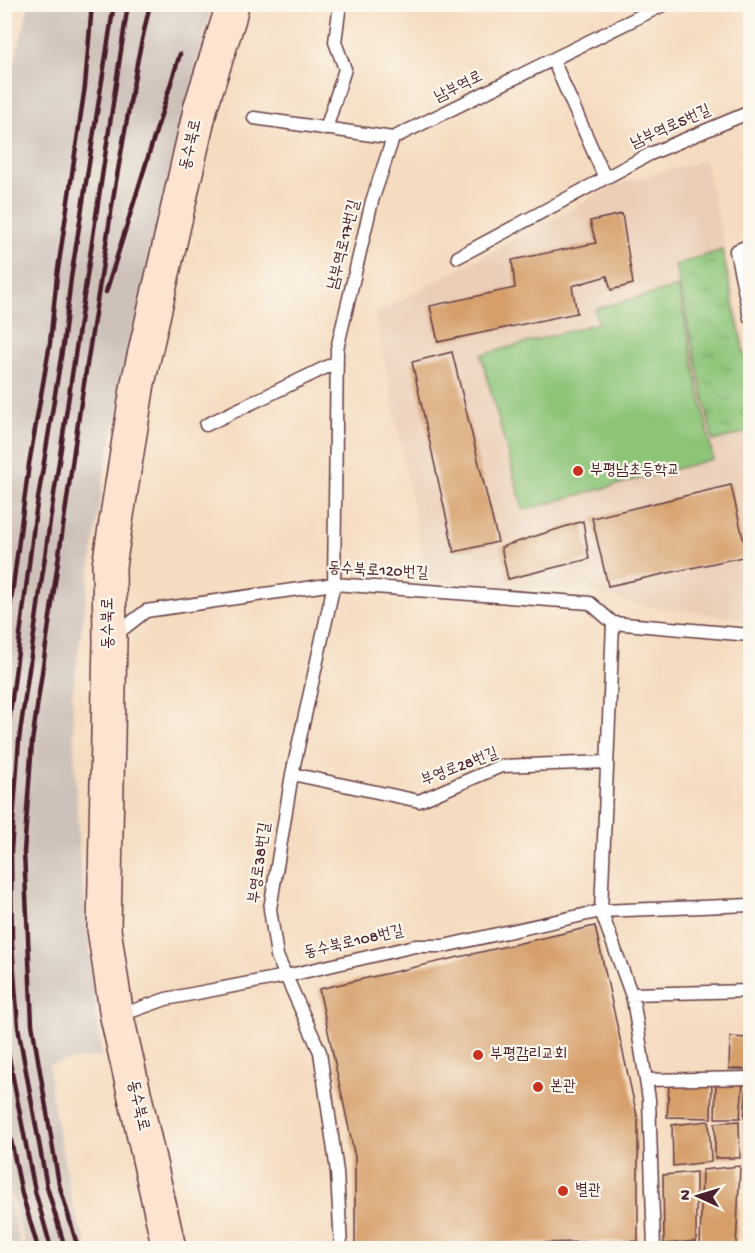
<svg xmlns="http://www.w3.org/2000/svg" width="755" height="1253" font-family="'Gochi Hand','Poor Story',sans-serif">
	<defs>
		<pattern id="grass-tufts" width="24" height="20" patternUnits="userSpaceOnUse" patternTransform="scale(1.5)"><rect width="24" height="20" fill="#8dc578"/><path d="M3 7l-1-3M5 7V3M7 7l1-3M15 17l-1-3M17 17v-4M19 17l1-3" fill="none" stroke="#759f63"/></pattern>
	</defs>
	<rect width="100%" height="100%" fill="#fbf7ec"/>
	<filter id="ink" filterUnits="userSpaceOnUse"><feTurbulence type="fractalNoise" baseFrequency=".0167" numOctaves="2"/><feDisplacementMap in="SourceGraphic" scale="12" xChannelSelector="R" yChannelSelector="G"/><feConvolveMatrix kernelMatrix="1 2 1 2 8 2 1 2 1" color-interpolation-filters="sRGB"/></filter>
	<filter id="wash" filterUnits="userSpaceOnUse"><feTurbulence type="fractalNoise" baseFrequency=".008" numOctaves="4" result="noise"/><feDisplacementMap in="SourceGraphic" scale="24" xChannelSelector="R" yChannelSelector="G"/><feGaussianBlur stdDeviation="1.35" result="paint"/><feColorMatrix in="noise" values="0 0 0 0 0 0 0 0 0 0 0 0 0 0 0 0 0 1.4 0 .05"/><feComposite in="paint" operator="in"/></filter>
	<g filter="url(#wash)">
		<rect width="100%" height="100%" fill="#f5dcc0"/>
		<path fill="#eaceb7" d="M705,160l45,203v251l-3,5 -109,-14 -48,-14 -163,-12 -52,-265 243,-130z"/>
		<path fill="#cec1ba" d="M29,5h182l-15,79 -91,383 -33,229 7,155 22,205 -52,8 2,29 22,114 15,41h-62l-22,-77 1,-1071z
			M4,1181h1l16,67h-16z"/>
		<path fill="url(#grass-tufts)" stroke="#6c7252" stroke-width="1.5" d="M722,250l28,132v49l-37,10 -38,-176z"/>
		<path fill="#8dc578" stroke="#6c7252" stroke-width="1.5" d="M678,287l35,172 -190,51 -42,-155 117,-32 -3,-14z"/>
		<g id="blocks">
			<path fill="#d69f6a" d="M4,4h8l-7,24h-1z
				M622,214l11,70 -22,6 -4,-14 -35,10 5,27 -139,29 -8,-36 85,-18 -3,-28 84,-17 -6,-22z
				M452,352l46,190 -44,10 -42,-190z
				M731,485l16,71 -139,30 -16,-68z
				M583,521l6,38 -81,20 -7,-32z
				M595,926l43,194v121l-283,5v-89l-36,-168z
				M730,1037l20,1v31h-21z
				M712,1082l-1,36 -44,-1 2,-32z
				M716,1082l27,1 -3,35h-25z
				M747,1085h3v33h-6z
				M709,1121l2,41 -38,4 -1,-41z
				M739,1121l1,37h-25v-35z
				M745,1122h5v34h-4z
				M740,1166l-4,81 -36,1 2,-78z
				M696,1172v69l-32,3 -1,-69z"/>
		</g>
	</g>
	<g filter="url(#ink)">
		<use href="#blocks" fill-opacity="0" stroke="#643b41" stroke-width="1.5"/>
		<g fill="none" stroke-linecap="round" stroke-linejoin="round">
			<g stroke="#643b41" stroke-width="15">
				<path id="lane" d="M553,60l52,118
					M254,118l139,20 272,-134
					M326,129l19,-60 -10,-27 5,-38
					M750,245l-14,6 14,67
					M458,257l192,-103 100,-42
					M206,425l131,-63
					M613,623l-12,288 32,88 16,100 5,149
					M613,623l137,12
					M115,635l31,-24 188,-27 256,19 23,20
					M292,774l127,27 82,-35 106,-4
					M632,994l118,-3
					M118,1016l48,-17 120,-23 129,-30h29l157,-35 149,-6
					M646,1080l104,-2
					M341,1248l-4,-76 -17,-120 -43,-96 -7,-47 22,-135 42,-190 3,-235 35,-148 21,-63"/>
			</g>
			<g stroke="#643b41" stroke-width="36">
				<path id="secondary" d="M169,1248l-52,-231 -13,-88 6,-289 -1,-74 29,-183 63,-277 28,-88 3,-14"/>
			</g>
			<use href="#lane" stroke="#fff" stroke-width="12"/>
			<use href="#secondary" stroke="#fde4d1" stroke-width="33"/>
			<path stroke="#4a1f2b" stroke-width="4.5" d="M106,292l74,-238
				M4,655l25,-191 21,-121 7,-67 28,-190 7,-82
				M4,766l3,-28 28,-221 28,-172 8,-67 43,-274
				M4,1032l31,159 16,57
				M4,1106l18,88 16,54
				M65,1248l-18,-61 -29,-160 -6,-83 -1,-94 8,-110 31,-219 78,-517
				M78,1248l-19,-64 -27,-160 -8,-172 8,-110 48,-333 35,-222 23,-129 12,-54"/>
		</g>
	</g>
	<g fill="#c8321e" stroke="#fbf7ec" stroke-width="2">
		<circle cx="578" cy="471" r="6"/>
		<circle cx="478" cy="1055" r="6"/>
		<circle cx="538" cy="1087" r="6"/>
		<circle cx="563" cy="1191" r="6"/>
	</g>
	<g text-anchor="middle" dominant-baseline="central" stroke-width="4.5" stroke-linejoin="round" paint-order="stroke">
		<g font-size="16" fill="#4a1f2b" stroke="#fbf7ec">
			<text transform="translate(459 88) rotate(-26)">남부역로</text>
			<text transform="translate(671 128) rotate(-24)">남부역로5번길</text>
			<text transform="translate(192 145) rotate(-77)">동수북로</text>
			<text transform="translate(345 245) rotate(-76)">남부역로17번길</text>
			<text transform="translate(378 572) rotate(3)">동수북로120번길</text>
			<text transform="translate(109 623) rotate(-90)">동수북로</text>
			<text transform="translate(460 768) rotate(-21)">부영로28번길</text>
			<text transform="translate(261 863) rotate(-82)">부영로38번길</text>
			<text transform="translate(354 943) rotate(-13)">동수북로108번길</text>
			<text transform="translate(137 1106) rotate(77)">동수북로</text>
		</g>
		<g font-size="16" fill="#4a1f2b" stroke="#fbf7ec" text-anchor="start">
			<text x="590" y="471">부평남초등학교</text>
			<text x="490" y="1055">부평감리교회</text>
			<text x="550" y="1087">본관</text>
			<text x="575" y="1191">별관</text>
		</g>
	</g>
	<rect width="755" height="1253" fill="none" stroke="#fbf7ec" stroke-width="24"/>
	<g transform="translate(698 1196) rotate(274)" stroke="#fbf7ec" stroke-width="4.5" paint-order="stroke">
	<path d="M0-4.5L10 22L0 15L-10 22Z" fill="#4a1f2b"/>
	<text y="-9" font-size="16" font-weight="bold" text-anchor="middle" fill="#4a1f2b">N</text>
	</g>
</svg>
